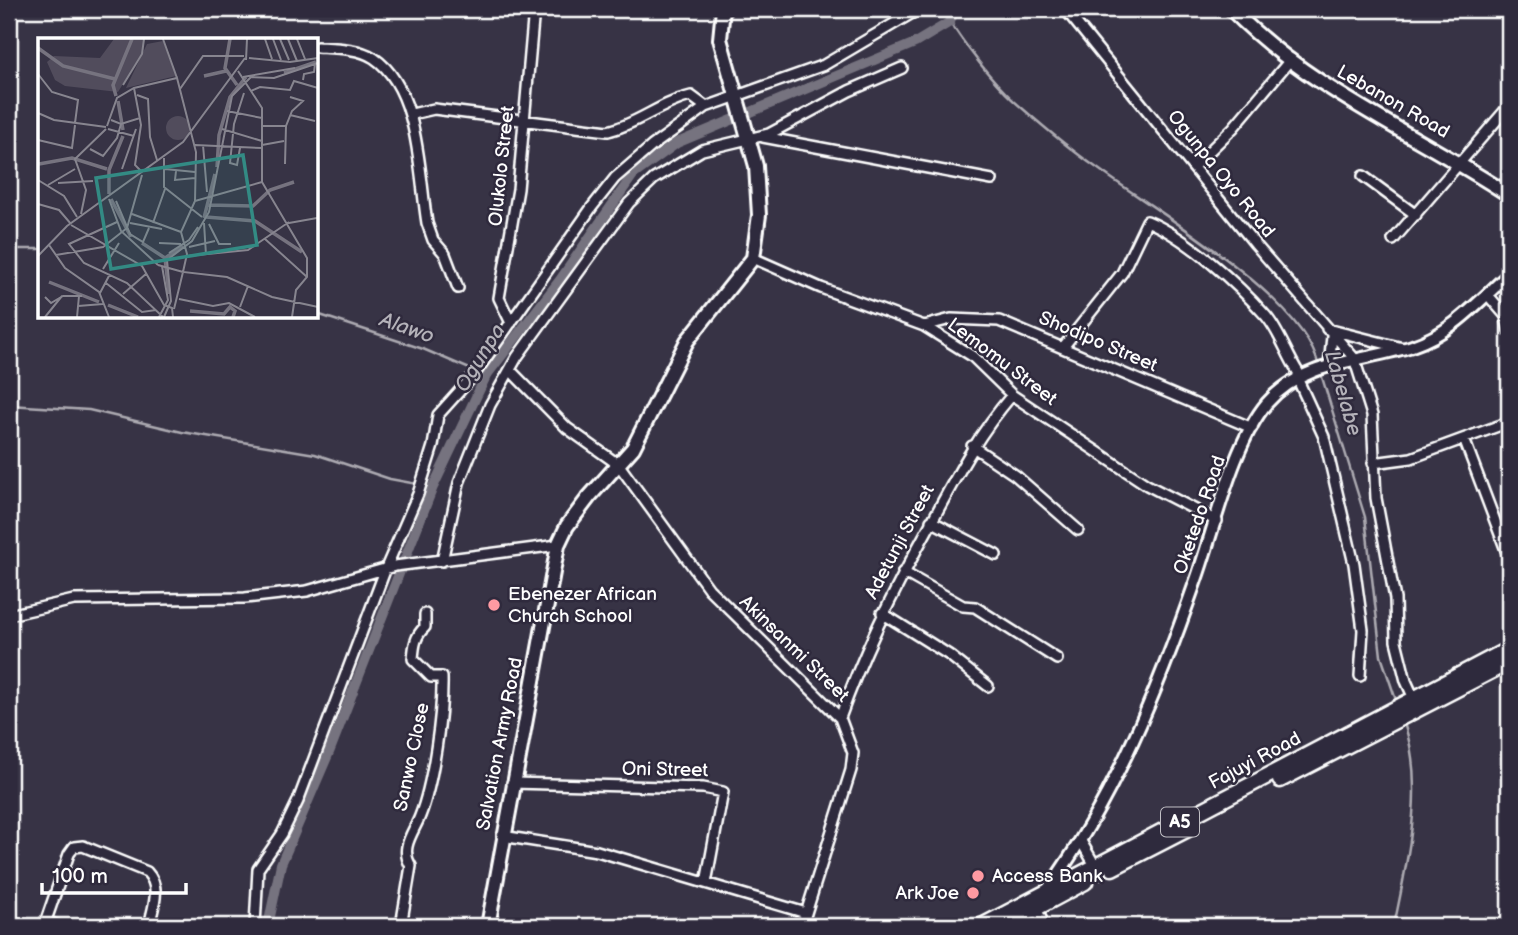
<svg xmlns="http://www.w3.org/2000/svg" width="1518" height="935" font-family="'Balsamiq Sans',sans-serif">
	<rect width="100%" height="100%" fill="#373345"/>
	<filter id="ink" filterUnits="userSpaceOnUse"><feTurbulence type="fractalNoise" baseFrequency=".0143" numOctaves="2"/><feDisplacementMap in="SourceGraphic" scale="14" xChannelSelector="R" yChannelSelector="G"/><feConvolveMatrix kernelMatrix="1 2 1 2 8 2 1 2 1" color-interpolation-filters="sRGB"/></filter>
	<g filter="url(#ink)">
		<g fill="none" stroke-linecap="round" stroke-linejoin="round">
			<path stroke="#adabb2" stroke-width="2.5" d="M950,22c20,30 44,63 72,86 24,21 49,42 75,60 58,43 207,129 222,199
				M9,249h31
				M317,314l106,35 63,27
				M1321,374l44,143 16,139 16,47
				M9,405l80,5 93,22 133,22 75,25 43,8
				M1394,926c13,-64 32,-139 10,-203"/>
			<path stroke="#76737f" stroke-width="10" d="M268,926l13,-62 49,-114 103,-263 53,-111 74,-96 73,-105 44,-32 238,-100 35,-21 5,-13"/>
			<g stroke="#fff" stroke-width="14">
				<path id="minor" d="M1065,9l190,235 99,114 18,57 4,83 19,101 1,42 10,40 10,22
					M317,47c18,1 42,1 57,11 46,31 45,117 53,165l6,17 12,14 13,34
					M412,114l22,-5 174,22c30,-7 52,-28 83,-35l15,11
					M763,137l229,43
					M1193,167l40,-39 58,-69
					M1363,176l53,39
					M1393,240l116,-134
					M753,258l68,30 103,38 48,30 40,39 135,90 70,36
					M1487,294l19,22 3,15
					M511,323l-12,-25 19,-109 16,-180
					M924,326l27,-7 48,2 253,107
					M1327,329l76,19
					M1064,346l58,-73 25,-52c39,16 91,63 119,95 13,15 21,39 32,56v8l26,57 30,127 9,66 -3,46
					M1329,366l3,-30
					M510,370l57,58 52,37 90,124 131,129 13,35 -2,17 -49,156
					M1464,439l45,119
					M972,446l43,29 63,55
					M1373,463l38,-5 98,-36
					M931,521l65,34
					M442,561l17,-78 31,-78 27,-48 112,-154 25,-24 48,-29 67,-16 80,-43 53,-23
					M903,572l60,34 12,1 82,52
					M882,613l67,42 39,31
					M9,615l65,-15 171,-2 62,-7 88,-25 163,-21
					M840,718c24,-68 55,-130 90,-193 26,-48 46,-88 82,-130
					M512,783l191,5 20,4 -17,91
					M502,836l95,15 209,62
					M1082,843l18,31
					M1036,909l9,17
					M45,921l14,5
					M44,926l25,-72 5,-7 9,-1 64,26c15,16 6,35 2,54
					M255,926l3,-57 24,-35 16,-33 88,-233 32,-74 15,-48 5,-31 36,-40 118,-168 23,-29 37,-32 54,-39 118,-42 95,-56
					M401,926l10,-60c-12,-18 3,-34 9,-50 13,-33 23,-104 22,-139h-11l-18,-18c1,-13 2,-23 12,-32v-13"/>
			</g>
			<g stroke="#fff" stroke-width="16">
				<path id="tertiary" d="M1048,889c68,-94 110,-200 148,-309 18,-50 37,-137 71,-177 37,-43 96,-41 145,-57 40,-13 67,-45 97,-72"/>
			</g>
			<g stroke="#fff" stroke-width="18">
				<path id="secondary" d="M1231,9c80,82 184,124 278,186
					M488,926l70,-381 9,-19 22,-29 44,-49 54,-107 66,-83 6,-43 -3,-49 -36,-127 3,-30"/>
			</g>
			<g stroke="#fff" stroke-width="19">
				<path id="trunk" d="M1280,780l229,-118
					M1112,868l76,-39
					M982,926l527,-277
					M1003,926l82,-44"/>
			</g>
			<use href="#minor" stroke="#2f2a3d" stroke-width="9"/>
			<use href="#tertiary" stroke="#2f2a3d" stroke-width="10"/>
			<use href="#secondary" stroke="#2f2a3d" stroke-width="12"/>
			<use href="#trunk" stroke="#2f2a3d" stroke-width="14"/>
		</g>
	</g>
	<g fill="#ff9aa2" stroke="#2f2a3d" stroke-width="2.5">
		<circle cx="494" cy="605" r="7"/>
		<circle cx="978" cy="876" r="7"/>
		<circle cx="973" cy="893" r="7"/>
	</g>
	<g text-anchor="middle" dominant-baseline="central" stroke-width="5" stroke-linejoin="round" paint-order="stroke">
		<rect fill="#2f2a3d" stroke="#c1bfc5" stroke-width="2" x="1161" y="807.5" width="38" height="29" rx="5"/>
		<g font-size="18" font-weight="bold" fill="#fff">
			<text x="1180" y="822">A5</text>
		</g>
		<g font-size="19" fill="#fff" stroke="#2f2a3d">
			<text transform="translate(1393 102) rotate(30)">Lebanon Road</text>
			<text transform="translate(502 166) rotate(-84)">Olukolo Street</text>
			<text transform="translate(1221 174) rotate(51)">Ogunpa Oyo Road</text>
			<text transform="translate(1098 342) rotate(23)">Shodipo Street</text>
			<text transform="translate(1002 362) rotate(37)">Lemomu Street</text>
			<text transform="translate(1200 515) rotate(-71)">Oketedo Road</text>
			<text transform="translate(900 542) rotate(-62)">Adetunji Street</text>
			<text transform="translate(794 649) rotate(44)">Akinsanmi Street</text>
			<text transform="translate(500 744) rotate(-79)">Salvation Army Road</text>
			<text transform="translate(412 757) rotate(-78)">Sanwo Close</text>
			<text transform="translate(1255 761) rotate(-28)">Fajuyi Road</text>
			<text transform="translate(665 770) rotate(1)">Oni Street</text>
		</g>
		<g font-size="19" fill="#fff" stroke="#2f2a3d" text-anchor="start">
			<text x="508" y="594">Ebenezer African<tspan x="508" dy="22">Church School</tspan></text>
			<text x="992" y="876">Access Bank</text>
			<text x="959" y="893" text-anchor="end">Ark Joe</text>
		</g>
		<g font-size="21" font-style="italic" fill="#b4b2b9" stroke="#2f2a3d">
			<text transform="translate(407 328) rotate(19)">Alawo</text>
			<text transform="translate(480 358) rotate(-58)">Ogunpa</text>
			<text transform="translate(1343 393) rotate(74)">Labelabe</text>
		</g>
	</g>
	<g transform="translate(38 38)">
		<rect width="280" height="280" fill="#373345"/>
		<path d="M76,1h30l-1,12 -25,41 -53,-6 -10,-6 -8,-18 7,-6 46,2zM125,3l13,35 -50,12 21,-44zM128 90a12 12 0 1 1 24 0a12 12 0 1 1-24 0Z" fill="#514c5c"/>
		<path fill="none" stroke="#76737f" stroke-width="3.5" d="M192,1l-5,29 12,17M0,10l25,18 52,13M246,35l32,-11M166,38l22,-5M78,58l-3,-11 19,-46M80,63l5,29M1,126l33,-6 35,11M179,129l2,-32 11,-38 16,-20M71,156v-24l14,-34M73,161l20,38M170,167l45,1 17,-16 24,-8M168,179l49,4 47,31M166,180l11,-44M104,205l23,15M11,244l50,20M131,256l-4,-36 18,-12M70,267l30,12M152,273l34,3 6,-7 5,4 -2,6"/>
		<path fill="none" stroke="#87858f" stroke-width="2" d="M125,1l14,39M227,1l7,20M235,1l8,21M242,1l9,21M250,1l9,22M259,1l8,20M211,20l41,4 28,-4M208,22l1,-21M200,33l24,37v74l45,76v19l-11,13 -4,27M0,36l14,18 26,8 -3,23M205,39l52,-9M265,42l1,-6 10,-2 1,-8M85,47l19,-31 2,-15M96,50l7,37 -6,40 7,7M142,51l23,-33h41M213,53l9,-4 30,3 4,-9 24,7M99,57l11,4 2,38 7,23M189,73l35,7M0,75l16,7 52,7M252,77l25,6M73,82l10,4 19,-6M69,88l10,-28 17,-10 43,-10 19,74 -1,49 -14,31 6,22 -4,18 44,5 45,20 46,10M224,88h24M70,91l26,7M184,91l40,12M0,102l34,8 3,-23M157,107l67,3M165,107l4,47M224,107l22,-4M202,110l-3,17 -7,-2 4,-39 10,-31M52,111l13,7 14,-18 4,-14M126,120v29l38,30M247,126l1,-38 6,-15 11,-10 -13,-4M84,131l14,-40M127,131l30,3M138,133l-1,9 20,-2M0,142l26,16 13,21M20,145l35,-2M10,147l27,-16M71,161l12,32 37,34M78,163l14,33 13,8 6,-14M157,163l67,-19M0,166l21,6 12,14M43,176l5,-24 -11,-31 31,-30M94,176l49,18M79,184l-48,22 15,19 43,20 36,34M92,185l32,6M115,185l12,-34M166,185l2,32M251,185l28,-5M171,186l10,20h12M33,187l71,41 22,39 8,3 1,9M227,201l42,38M121,205l22,1M11,207l16,23 34,24 10,25M151,209l26,-6M131,215l20,-13 9,-13M18,217l47,-8 24,-19 15,-53M0,218l29,-30 116,-84 62,-84M149,218l61,-6 41,-28M120,227l25,7 -9,37M65,231l16,-26M68,245l36,29 14,-2M62,255l10,-19M85,256l24,-21M7,259l6,6 12,-7h19M141,261l34,7 16,-3 26,14M40,268l25,-2M202,269l8,-21M7,279l17,-21M39,279l2,-21M121,279l9,-17 -6,-34M126,279l7,-16 -4,-41 25,-19 17,-29 23,-116 19,-19 23,1 44,-15"/>
		<path fill="#338b84" fill-opacity="0.15" stroke="#338b84" stroke-width="3.5" d="M205,117l14,90 -146,24 -15,-91z"/>
		<rect width="280" height="280" fill="none" stroke="#fff" stroke-width="3.5"/>
	</g>
	<rect width="1518" height="935" fill="none" stroke="#2f2a3d" stroke-width="35"/>
	<rect x="18" y="18" width="1483" height="900" fill="none" stroke="#fff" stroke-width="2.5" filter="url(#ink)"/>
	<path d="M42 883v10h144v-10" fill="none" stroke="#ffffff" stroke-width="3.5"/>
	<text x="52" y="883" font-size="21" fill="#ffffff" stroke="#2f2a3d" stroke-width="5" paint-order="stroke">100 m</text>
</svg>
